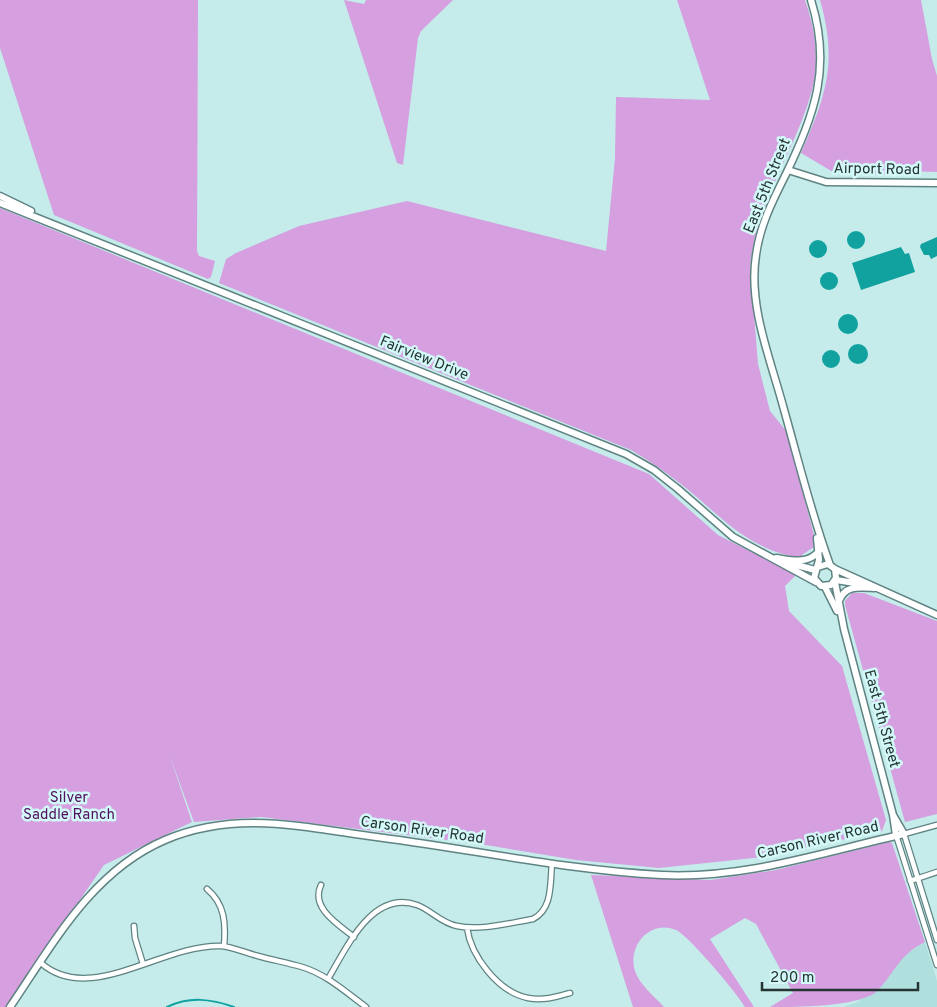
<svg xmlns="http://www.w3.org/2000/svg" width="937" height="1007" font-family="Overpass,sans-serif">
	<rect width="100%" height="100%" fill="#c5ecea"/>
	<path fill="#b0e0de" d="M925,942l12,39v26h-94l15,-5 28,-22 17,-24z"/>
	<path fill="#d59fe0" d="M0,0h198l-1,251 2,5 16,5 -4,16 -3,2 -154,-64 -54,-167z
		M344,0l20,4 2,-4h87l-32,31 -3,7 -15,127 -6,-2z
		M677,0h128c10,29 15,60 7,90 -16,60 -56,112 -62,176l8,98 12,47 17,21 28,107v7l-13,9v3c-60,-9 -84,-47 -129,-80 -13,-10 -27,-19 -42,-28l-412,-167 7,-24 10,-6 63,-27 108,-25 199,50 9,-93 1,-61 94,3z
		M820,0h101l11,59 5,17v96l-32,-1v4l-72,-3 -32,-19c25,-57 37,-91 19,-153z
		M0,208l649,266 69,61 78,40 -11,11 4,25 53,55 44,154 -4,11 -119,26 -104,11 -83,-8 -96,-16 -219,-27 -67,5 -25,-68 23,68 -88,43 -98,142h-6z
		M852,593h12l73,28v193l-32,8 -60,-217v-4z
		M889,842l3,1 33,99c-28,14 -30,32 -50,51 -22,14 -76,14 -105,14l23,-14 -37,-69 -11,-6 -35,21 44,68h-9c-7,-13 -57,-72 -69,-77 -26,-11 -49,16 -41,41 4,13 20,26 29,36h-31l-42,-132 120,5 65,-10z"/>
	<path fill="#11a2a0" d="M847 240a9 9 0 1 1 18 0a9 9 0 1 1-18 0Z
		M937,237v19l-6,3 -2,-4h-5l-4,-8 1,-3z
		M809 249a9 9 0 1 1 18 0a9 9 0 1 1-18 0Z
		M901,247l4,7 4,-1 6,19 -54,18 -9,-27z
		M820 281a9 9 0 1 1 18 0a9 9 0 1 1-18 0Z
		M838 324a10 10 0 1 1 20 0a10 10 0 1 1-20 0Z
		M848 354a10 10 0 1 1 20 0a10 10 0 1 1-20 0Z
		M822 359a9 9 0 1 1 18 0a9 9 0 1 1-18 0Z"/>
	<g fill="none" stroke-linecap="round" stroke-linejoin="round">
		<path stroke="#11a2a0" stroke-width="2" d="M167,1007c23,-11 44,-8 67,0"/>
		<g stroke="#5f8382" stroke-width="7">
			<path id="street" d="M937,825l-33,9 33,106
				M896,835l41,130
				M910,881l27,-9
				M321,885c-11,23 18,40 33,52
				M207,889c18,15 19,35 17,57
				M134,926l1,12 8,26
				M467,928c4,28 31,64 61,70 15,3 28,-1 42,-5
				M41,963c49,43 121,-19 180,-17 12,1 25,7 37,10 15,4 30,7 44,11 24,7 45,26 64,40
				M328,979c18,-30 44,-90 89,-74 14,5 24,18 40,21 24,5 52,-3 76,-7 20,-10 17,-36 19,-56"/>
		</g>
		<g stroke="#5f8382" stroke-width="9">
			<path id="secondary" d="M811,0c21,67 4,113 -25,174 -13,26 -26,51 -30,81 -8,50 14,103 27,151 15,53 28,107 47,159
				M788,170l38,12 111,1
				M0,196l31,15
				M0,203l626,251 28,16 24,19 55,48 83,45
				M817,538l2,22 -5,18 7,8 10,-1 5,-7 -1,-9 -7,-5 -10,3
				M776,558c15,2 32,7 43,-7
				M789,563l26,7
				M835,569l102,46
				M836,580l25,4
				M835,582l9,47 49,186 3,20
				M825,587l12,24
				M839,601c6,-16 20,-14 35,-13
				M10,1007c43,-63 82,-136 155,-167 69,-29 133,-14 204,-4 97,12 195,34 293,39 84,4 161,-23 242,-41l-11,-19"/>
		</g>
		<use href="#street" stroke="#fff" stroke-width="4.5"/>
		<use href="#secondary" stroke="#fff" stroke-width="6"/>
	</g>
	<g text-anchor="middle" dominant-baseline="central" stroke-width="5" stroke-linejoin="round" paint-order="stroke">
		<g font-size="15" fill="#253433" stroke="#d2f9f8">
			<text transform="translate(877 170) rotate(1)">Airport Road</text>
			<text transform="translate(768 186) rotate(-68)">East 5th Street</text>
			<text transform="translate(424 359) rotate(22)">Fairview Drive</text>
			<text transform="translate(881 719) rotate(75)">East 5th Street</text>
			<text transform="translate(422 831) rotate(8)">Carson River Road</text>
			<text transform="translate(818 841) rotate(-13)">Carson River Road</text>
		</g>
		<g font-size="15" fill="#510e5d" stroke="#d2f9f8">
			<text x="69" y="798">Silver<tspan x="69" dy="17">Saddle Ranch</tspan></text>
		</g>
	</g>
	<path d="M762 982v8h156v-8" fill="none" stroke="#253433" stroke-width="2.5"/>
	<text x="770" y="982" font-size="15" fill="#253433" stroke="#d2f9f8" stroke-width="4" paint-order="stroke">200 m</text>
</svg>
